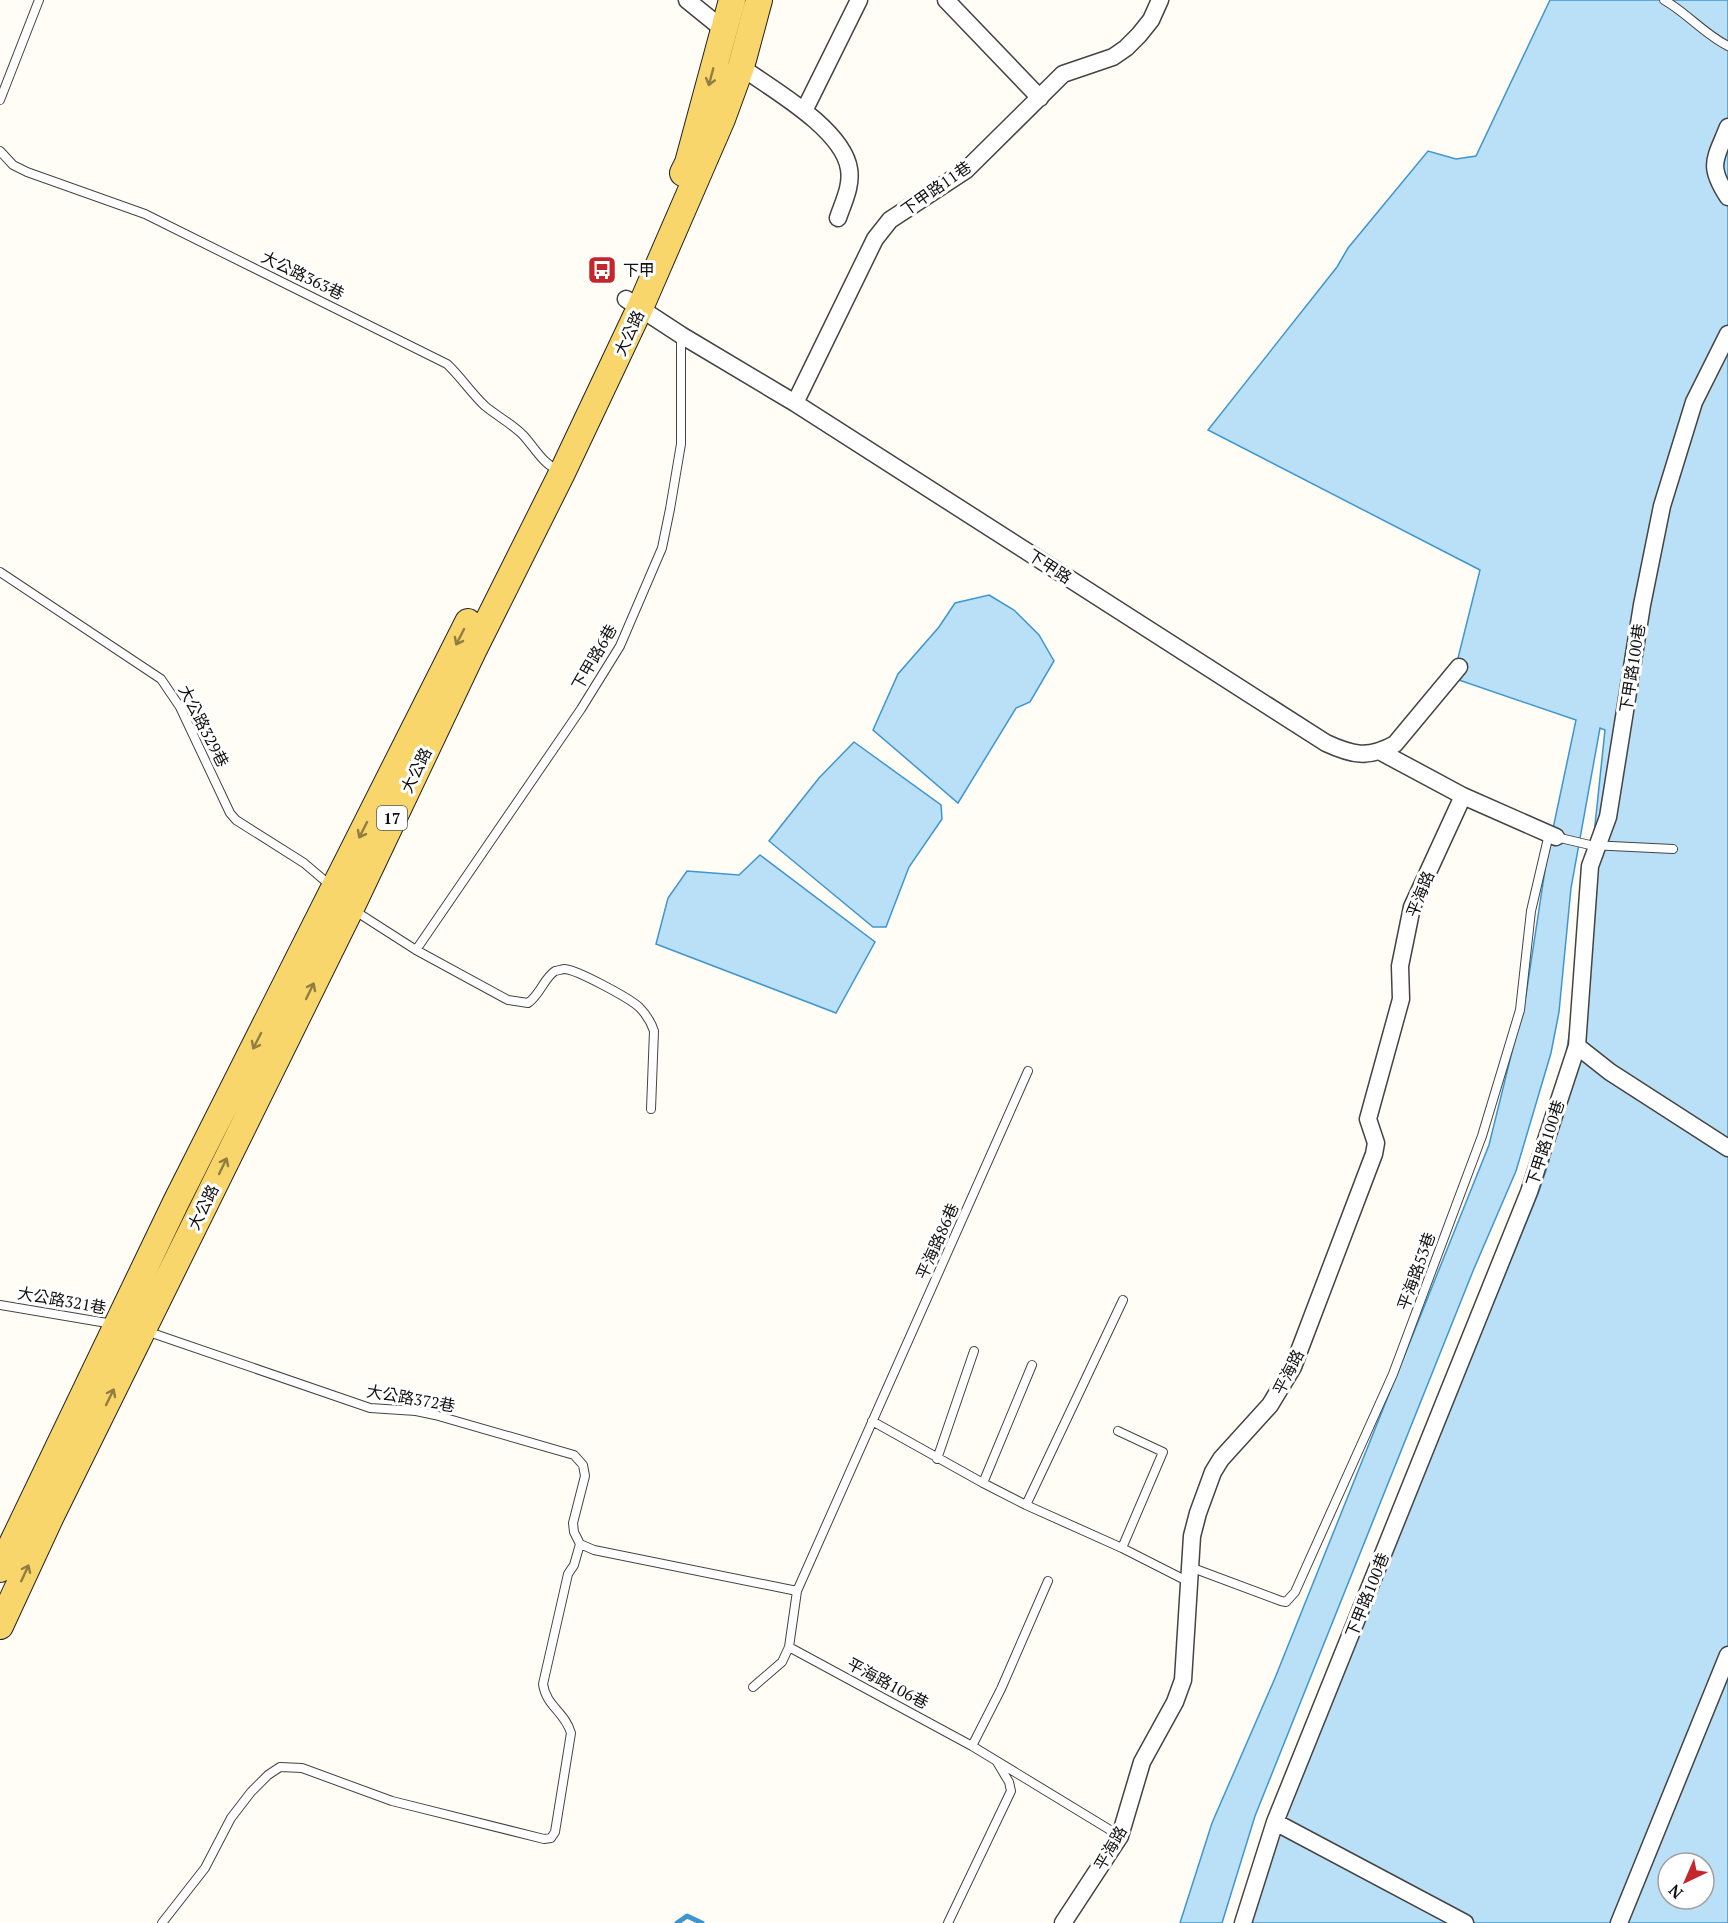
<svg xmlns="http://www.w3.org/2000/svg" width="1728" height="1923" font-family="'PT Serif','Noto Sans TC',serif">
	<rect width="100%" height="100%" fill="#fffdf5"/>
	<path fill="#b9e0f7" stroke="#3f96cf" stroke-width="1.5" fill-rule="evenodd" d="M1550,0h178v1923h-488l299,-732 10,-30 31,-194 25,-237 -5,-2 -29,160 -12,124 -8,41 -35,118 -43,100 -218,545 -33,107h-42l32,-100 63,-145 214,-533 37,-150 21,-138 29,-137 -123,-42 27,-108 -272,-140 129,-163 11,-19 80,-97 28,8 20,-3zM1668,1863h36v36h-36z
		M989,595l25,15 25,25 15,26 -24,41 -14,6 -58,95 -85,-73 25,-56 41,-47 16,-24z
		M854,742l87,63 1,14 -33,48 -23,60h-13l-104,-86 50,-63z
		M760,855l115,87 -39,71 -180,-69 12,-46 19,-27 52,4z"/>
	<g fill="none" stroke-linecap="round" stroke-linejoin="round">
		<path stroke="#3f96cf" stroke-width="5" d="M677,1923l10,-7 15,7"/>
		<g stroke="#444" stroke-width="10">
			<path id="service" d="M1664,0c23,13 40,34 64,46
				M0,100l39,-100
				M0,151l13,14 14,7 118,42 302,150c14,13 24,29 38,42 12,10 27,18 38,29 12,13 19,28 36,36
				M0,572l161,107 19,28 50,106 6,7 68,43 27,23
				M1556,837l34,8 83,4
				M352,909l64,41 92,50 20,3c12,-8 16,-25 27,-32 1,0 8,-2 9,-2 12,0 65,29 75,38 7,7 12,15 15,24l-3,78
				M416,950l165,-241 39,-63 42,-98 8,-39 11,-65v-109
				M0,1305l113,19
				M146,1331l224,77 46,3 19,4 139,40 9,10 2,11 -12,47 1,9 6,12
				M872,1421l111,62 43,22 96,43 67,34
				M1118,1431l45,21 -41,96
				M937,1459l37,-108
				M983,1483l49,-118
				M1026,1505l97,-205
				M580,1544l14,6 203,41
				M1190,1567l91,34 5,1 9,-10 98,-218 89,-238 38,-126 11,-99 18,-77
				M789,1647l183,99 148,90
				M753,1687l29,-25 7,-15 8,-56 231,-520
				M972,1746l29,-57 47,-108
				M162,1923l43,-55 26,-50 20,-26 17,-17 12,-8 22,1 90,33 152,38 7,-1 4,-6 16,-99c-6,-21 -25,-27 -28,-49l25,-110 6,-9 6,-21
				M948,1923l63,-132 -2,-9 -12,-20"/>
		</g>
		<g stroke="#444" stroke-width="19">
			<path id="minor" d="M687,0l37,30
				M946,0l94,98
				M741,67c31,22 102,62 108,102 3,17 -6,34 -11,49
				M804,111l55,-111
				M1728,127c-13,33 -21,38 0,70
				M626,299l55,36 114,68 531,340c26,12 42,16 69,1l64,-77
				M795,403l80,-164 15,-19 76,-50 97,-96 50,-17 13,-9 13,-13 12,-15 9,-20
				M1381,752l82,44 93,41
				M1577,1046l33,26 118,76
				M1275,1822l190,101
				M1063,1923l57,-87 22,-74 33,-60 8,-22 9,-144 6,-23 15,-41 8,-13 49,-54 23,-38 81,-213 2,-11 -8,-24 33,-120 -1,-33 12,-59 51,-111
				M1243,1923l32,-101 254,-630 48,-146 13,-180 18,-49 34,-212 20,-99 32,-104 34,-68
				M1619,1923l109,-268"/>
		</g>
		<g stroke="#222" stroke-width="28">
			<path id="primary" d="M683,173l5,-10 44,-163
				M0,1569l176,-367 292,-580
				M0,1626l51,-110 300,-608 122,-257 89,-178 78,-165 82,-189 19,-52 18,-67"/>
		</g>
		<use href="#service" stroke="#fff" stroke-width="8"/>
		<use href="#minor" stroke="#fff" stroke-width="16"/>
		<use href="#primary" stroke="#f9d66b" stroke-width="26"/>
	</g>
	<defs><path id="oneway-shaft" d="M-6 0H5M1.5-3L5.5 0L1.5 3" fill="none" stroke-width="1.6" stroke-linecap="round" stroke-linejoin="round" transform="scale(1.5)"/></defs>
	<g stroke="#917d42">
		<use href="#oneway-shaft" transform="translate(711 77) rotate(105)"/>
		<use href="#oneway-shaft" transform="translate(460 637) rotate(117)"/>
		<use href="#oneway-shaft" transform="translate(363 830) rotate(117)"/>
		<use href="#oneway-shaft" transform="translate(310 991) rotate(-64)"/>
		<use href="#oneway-shaft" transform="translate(257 1041) rotate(117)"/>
		<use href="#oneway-shaft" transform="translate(223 1166) rotate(-64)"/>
		<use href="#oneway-shaft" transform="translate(110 1397) rotate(-64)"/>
		<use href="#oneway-shaft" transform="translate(25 1573) rotate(-65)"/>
	</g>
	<defs>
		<g id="bus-square" transform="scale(1.5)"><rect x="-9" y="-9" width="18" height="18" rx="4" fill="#c4262e" stroke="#fff"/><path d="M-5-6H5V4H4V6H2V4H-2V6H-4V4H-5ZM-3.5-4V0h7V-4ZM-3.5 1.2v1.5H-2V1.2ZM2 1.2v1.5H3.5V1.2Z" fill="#fff"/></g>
	</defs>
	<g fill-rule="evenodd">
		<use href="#bus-square" x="602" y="270"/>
	</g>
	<g text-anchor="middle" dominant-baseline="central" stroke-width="6" stroke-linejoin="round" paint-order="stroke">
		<rect fill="#fff" stroke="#585858" stroke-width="1.5" x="377" y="806" width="30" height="24" rx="4.5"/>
		<g font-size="15" font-weight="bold" fill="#111">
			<text x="392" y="818">17</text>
		</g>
		<g font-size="16" fill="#111" stroke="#fff">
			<text transform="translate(936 188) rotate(-35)">下甲路11巷</text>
			<text transform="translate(303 275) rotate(26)">大公路363巷</text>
			<text transform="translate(629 333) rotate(-65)">大公路</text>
			<text transform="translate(1050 566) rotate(33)">下甲路</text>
			<text transform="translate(594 657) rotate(-60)">下甲路6巷</text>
			<text transform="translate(1632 668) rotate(-81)">下甲路100巷</text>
			<text transform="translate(204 726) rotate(63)">大公路329巷</text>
			<text transform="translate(416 770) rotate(-64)">大公路</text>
			<text transform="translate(1420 894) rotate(-68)">平海路</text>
			<text transform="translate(1545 1143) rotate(-72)">下甲路100巷</text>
			<text transform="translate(203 1207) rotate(-64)">大公路</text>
			<text transform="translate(937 1241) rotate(-66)">平海路86巷</text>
			<text transform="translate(1416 1271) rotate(-70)">平海路53巷</text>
			<text transform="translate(62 1300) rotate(10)">大公路321巷</text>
			<text transform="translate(1288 1372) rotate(-63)">平海路</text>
			<text transform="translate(411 1398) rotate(10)">大公路372巷</text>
			<text transform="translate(1367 1595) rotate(-68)">下甲路100巷</text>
			<text transform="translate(888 1683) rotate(28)">平海路106巷</text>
			<text transform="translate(1110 1848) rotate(-60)">平海路</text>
		</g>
		<g font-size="16" fill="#111" stroke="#fff" text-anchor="start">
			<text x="623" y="270">下甲</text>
		</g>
	</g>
	<g transform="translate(1686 1881) rotate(224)"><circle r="28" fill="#ffffff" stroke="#a0a0a0" stroke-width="1.5"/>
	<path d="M0-4.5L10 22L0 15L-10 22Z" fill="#c4262e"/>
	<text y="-9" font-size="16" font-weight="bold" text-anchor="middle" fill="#111111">N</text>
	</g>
</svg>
